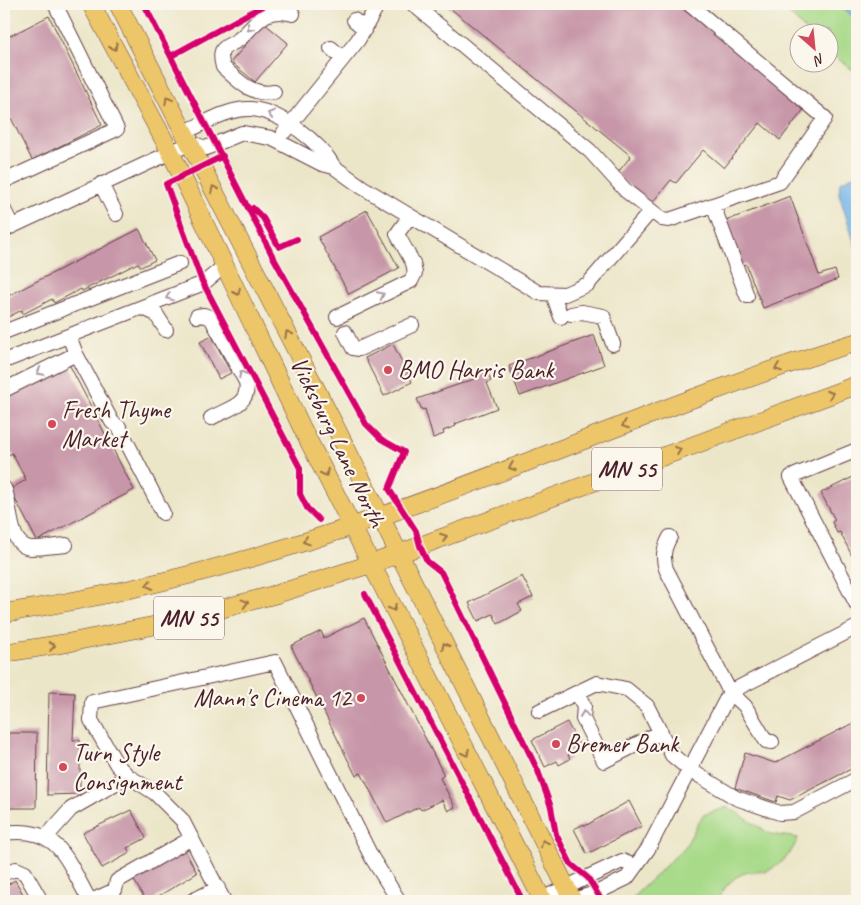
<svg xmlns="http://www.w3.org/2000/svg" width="861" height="905" font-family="Caveat,sans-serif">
	<rect width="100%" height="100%" fill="#fbf7ec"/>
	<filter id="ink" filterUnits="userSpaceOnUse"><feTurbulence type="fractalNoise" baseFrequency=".02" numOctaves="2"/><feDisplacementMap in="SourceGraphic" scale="10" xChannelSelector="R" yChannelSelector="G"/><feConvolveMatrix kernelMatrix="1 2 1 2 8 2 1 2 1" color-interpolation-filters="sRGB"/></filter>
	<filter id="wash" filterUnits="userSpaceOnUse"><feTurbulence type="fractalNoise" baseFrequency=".0096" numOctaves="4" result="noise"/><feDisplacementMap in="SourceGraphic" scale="20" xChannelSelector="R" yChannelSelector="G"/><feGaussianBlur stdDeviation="1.12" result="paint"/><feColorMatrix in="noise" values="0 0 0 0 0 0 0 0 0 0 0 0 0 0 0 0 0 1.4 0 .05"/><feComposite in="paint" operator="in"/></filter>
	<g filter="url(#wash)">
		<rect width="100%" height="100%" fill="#ece6c9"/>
		<path fill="#a8da89" stroke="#797c5a" d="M780,4h56l21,15v54l-28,-21 -1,-20h-21z
			M728,807l42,27 28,4c-5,13 -15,26 -29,32 -7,3 -13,1 -20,2 -13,2 -28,16 -30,29h-90l56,-54 18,-32z"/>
		<path fill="#75b6ea" stroke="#606a8a" d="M836,4h21v15l-20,-14z
			M857,174v77l-18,-57 1,-12z"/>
		<g id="blocks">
			<path fill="#c797a9" d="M445,4h232l128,104 -25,32 -20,-17 -36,45 -21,-18 -27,33 -5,-3 -20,24 -35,-29 15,-19z
				M49,16l53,109 -70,35 -28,-56v-65z
				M264,23l24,20 -33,39 -24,-20z
				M790,196l29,79 16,-5 3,9 -75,29 -17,-44 -6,2 -17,-44z
				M367,210l32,58 -50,26 -31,-57z
				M139,229l16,31 -14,7 -3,-4 -56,28 -1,-2 -27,14 -2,-4 -29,15 -1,-4 -18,9v-21z
				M594,335l10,30 -84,31 -11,-30z
				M212,336l19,37 -12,6 -19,-37z
				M393,344l19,38 -28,14 -19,-38z
				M68,362l66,128 -97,51 -27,-52 16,-9 -14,-27 -8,5v-63z
				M487,371l4,10 -4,2 10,25 -42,16 1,2 -13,5 1,3 -11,4 -8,-29 -3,1 -5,-11 60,-21 -1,-3z
				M857,475v97l-3,-7 2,-1 -16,-32 -3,1 -5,-11 3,-2 -14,-27z
				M522,576l11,21 -15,7 4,7 -24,13 -5,-10 -15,7 -9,-18z
				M364,618l80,157 -4,3 15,29 -7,4 -6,-11 -21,10 -2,-3 -32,16 -26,-50 -5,3 -65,-130 30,-15 3,7z
				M49,692l26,1 -2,47h7v54l-33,1z
				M857,721v45l-67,34 -12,-4 -2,6 -41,-14 10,-35 30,10z
				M567,722l14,27 -13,6 2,4 -11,6 -2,-4 -12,6 -13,-27z
				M4,733h33l-1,75h-32z
				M629,801l13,25 -55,28 -13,-25 10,-5 1,2z
				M131,810l15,28 -19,10 3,5 -28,15 -19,-35z
				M184,849l13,24 -45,27 -6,1 -14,-24z
				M15,880l12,21h-23v-14z
				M359,897l6,3 6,-3 2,4h-22z"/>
		</g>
	</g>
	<g filter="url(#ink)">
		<use href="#blocks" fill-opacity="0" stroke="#623d43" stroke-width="1"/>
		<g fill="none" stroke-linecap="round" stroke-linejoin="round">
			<g stroke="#623d43" stroke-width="16">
				<path id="minor" d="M413,4l177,147 36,40 36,28 7,1 111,-38 45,-64 -136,-114
					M354,20l11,9
					M331,48l11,10
					M274,92c-23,4 -35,-11 -51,-25 -7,-25 7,-18 20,-31 17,-17 23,-29 50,-22
					M284,132l74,-92 20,-36
					M191,143l15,5 36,-15 29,5 51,26 12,3 28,20 177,106 26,1 23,-10 63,-73
					M191,143l-2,-13c18,-8 40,-22 62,-21 29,2 69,33 83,58
					M4,181l113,-52 -62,-125
					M101,184l15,30
					M713,205l34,91
					M4,210l8,16
					M4,230l187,-87
					M553,294l8,23
					M143,308l13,6 10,16
					M571,314l11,-2 21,4 10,28
					M197,316l7,-1 7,3 35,64c5,23 -19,27 -35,36
					M337,317l74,-36 4,-8 -2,-10 -16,-29 13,-18
					M4,332l176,-69
					M345,332l8,16 6,1 53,-24
					M69,336l7,18 36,68 7,5 44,86
					M4,361l200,-78 20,-17
					M4,390l72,-36
					M857,450l-66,27 66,128
					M4,488c8,16 3,58 27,60 11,0 24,-2 35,-3
					M670,537c-6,11 -8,19 -4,32l64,123 15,14 21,35 6,1
					M577,693l7,13 -1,13 21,42 57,-29
					M539,711l58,-28 29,6 21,17 25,49 18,15 46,28 44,15 14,-1 63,-33
					M128,776l27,17 27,27 42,81
					M4,833c56,-8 62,27 86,68
					M47,836l24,-27 57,-33 -11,-11 -26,-45 1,-18 183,-40 97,196 27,43
					M4,873l12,-4 9,4 16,28
					M91,901l24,-11 2,-9 75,-43
					M192,901l26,-13
					M537,901l85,-40 12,5
					M570,901l26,-8 31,-15 21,-29 82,-157 127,-65"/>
			</g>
			<g stroke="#623d43" stroke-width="19">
				<path id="major" d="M91,4l80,149 132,277 240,471
					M118,4l216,420 239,477
					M4,613c128,-20 253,-53 375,-96 160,-56 316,-125 478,-175
					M4,653l63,-10 105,-21 105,-28 94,-30 486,-179"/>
			</g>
			<use href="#minor" stroke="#fff" stroke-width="14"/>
			<use href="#major" stroke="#ecc669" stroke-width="18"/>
			<g stroke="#fbf7ec" stroke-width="9">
				<path id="cycleway" d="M144,4l128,251 94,169 15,15 23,13 -15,37 27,42 4,15 7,15 14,11 97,199 13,36 5,27 15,30 17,14 14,23
					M171,56l95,-52
					M223,156l-57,28 35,95 99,189v26l7,14 12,12
					M253,208l10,10 16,29 18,-8
					M365,594l158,307"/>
			</g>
			<use href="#cycleway" stroke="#d6006c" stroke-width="6"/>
		</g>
		<defs><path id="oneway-chevron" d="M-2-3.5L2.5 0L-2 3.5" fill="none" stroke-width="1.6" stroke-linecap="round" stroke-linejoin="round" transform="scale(1.25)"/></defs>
		<g stroke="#ae9aa0">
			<use href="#oneway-chevron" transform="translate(250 28) rotate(129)"/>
			<use href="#oneway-chevron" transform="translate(271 114) rotate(-163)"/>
			<use href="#oneway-chevron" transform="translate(381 295) rotate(-26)"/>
			<use href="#oneway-chevron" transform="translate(169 297) rotate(158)"/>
			<use href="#oneway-chevron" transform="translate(40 372) rotate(153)"/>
			<use href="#oneway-chevron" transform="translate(242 374) rotate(-118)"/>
			<use href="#oneway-chevron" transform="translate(584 714) rotate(-95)"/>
		</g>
		<g stroke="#9b724a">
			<use href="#oneway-chevron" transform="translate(114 47) rotate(62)"/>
			<use href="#oneway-chevron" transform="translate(168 100) rotate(-118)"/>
			<use href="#oneway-chevron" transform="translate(214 189) rotate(-117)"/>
			<use href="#oneway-chevron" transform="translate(237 292) rotate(64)"/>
			<use href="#oneway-chevron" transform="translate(288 334) rotate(-117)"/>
			<use href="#oneway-chevron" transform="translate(778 368) rotate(161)"/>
			<use href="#oneway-chevron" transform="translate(830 394) rotate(-20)"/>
			<use href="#oneway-chevron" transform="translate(625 425) rotate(159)"/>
			<use href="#oneway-chevron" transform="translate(678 450) rotate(-21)"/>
			<use href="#oneway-chevron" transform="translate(512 467) rotate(159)"/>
			<use href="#oneway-chevron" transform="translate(325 473) rotate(63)"/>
			<use href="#oneway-chevron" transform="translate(444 537) rotate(-21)"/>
			<use href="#oneway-chevron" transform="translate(306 541) rotate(162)"/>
			<use href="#oneway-chevron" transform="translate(149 585) rotate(168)"/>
			<use href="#oneway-chevron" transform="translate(245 603) rotate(-15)"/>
			<use href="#oneway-chevron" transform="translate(393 608) rotate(63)"/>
			<use href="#oneway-chevron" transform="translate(52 646) rotate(-9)"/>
			<use href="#oneway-chevron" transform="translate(445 646) rotate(-117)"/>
			<use href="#oneway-chevron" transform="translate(466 753) rotate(63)"/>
			<use href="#oneway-chevron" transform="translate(544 843) rotate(-116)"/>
		</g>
	</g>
	<g fill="#d1495b" stroke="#fbf7ec" stroke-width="2">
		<circle cx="388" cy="370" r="5"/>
		<circle cx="52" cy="424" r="5"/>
		<circle cx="361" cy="698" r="5"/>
		<circle cx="556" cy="744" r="5"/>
		<circle cx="63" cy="767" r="5"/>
	</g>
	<g text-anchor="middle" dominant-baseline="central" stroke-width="4.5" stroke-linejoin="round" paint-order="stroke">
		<g fill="#fbf7ec" stroke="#7f6065" stroke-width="1">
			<rect x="592" y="447.5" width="70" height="43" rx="4"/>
			<rect x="154" y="596.5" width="70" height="43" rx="4"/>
		</g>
		<g font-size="24" font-weight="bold" fill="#4a1f2b">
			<text x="627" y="469">MN 55</text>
			<text x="189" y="618">MN 55</text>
		</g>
		<g font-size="25" fill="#4a1f2b" stroke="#fbf7ec" text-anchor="start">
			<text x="398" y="370">BMO Harris Bank</text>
			<text x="62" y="410">Fresh Thyme<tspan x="62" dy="29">Market</tspan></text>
			<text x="351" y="698" text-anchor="end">Mann's Cinema 12</text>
			<text x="566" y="744">Bremer Bank</text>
			<text x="73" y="753">Turn Style<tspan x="73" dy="29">Consignment</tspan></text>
		</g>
		<g font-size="25" fill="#4a1f2b" stroke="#fbf7ec">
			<text transform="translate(338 442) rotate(64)">Vicksburg Lane North</text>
		</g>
	</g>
	<rect width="861" height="905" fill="none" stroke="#fbf7ec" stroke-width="20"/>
	<g transform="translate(814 48) rotate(153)"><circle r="24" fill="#fbf7ec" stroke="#b4a19f"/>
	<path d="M0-4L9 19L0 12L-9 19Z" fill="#d1495b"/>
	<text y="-8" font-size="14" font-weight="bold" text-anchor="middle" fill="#4a1f2b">N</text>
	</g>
</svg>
